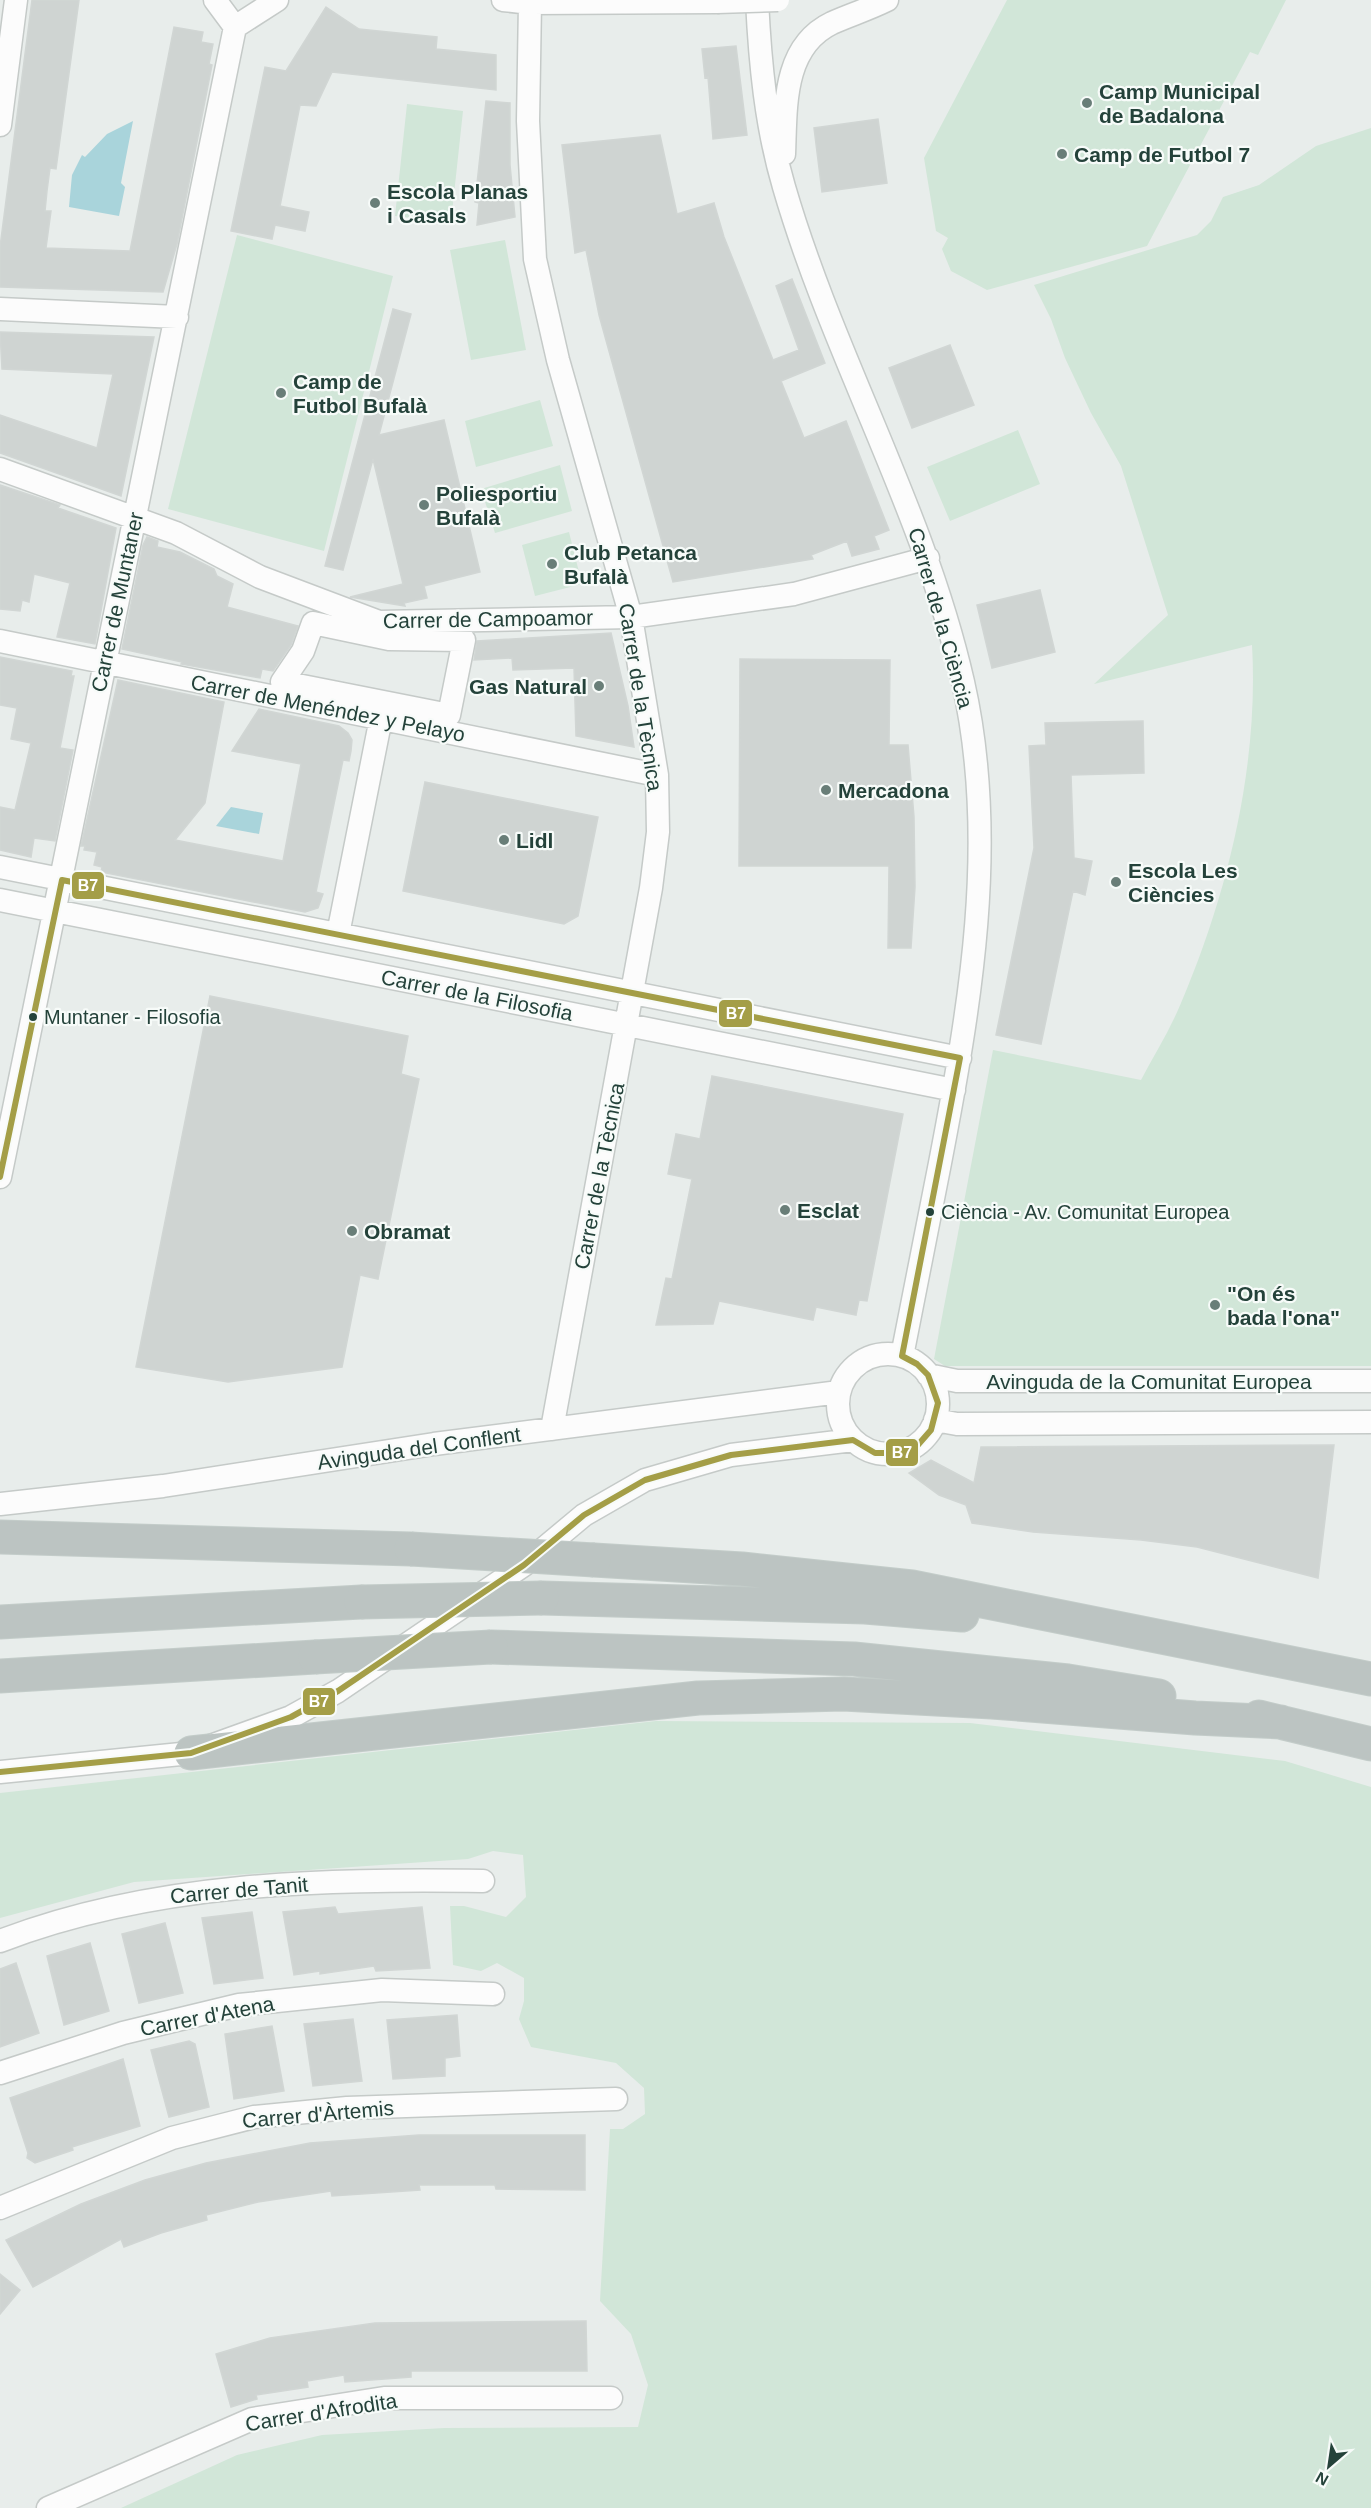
<svg xmlns="http://www.w3.org/2000/svg" width="1371" height="2508" font-family="Helvetica,sans-serif">
	<rect width="100%" height="100%" fill="#e8edeb"/>
	<path fill="#d1e6d8" d="M1007,0h279l-28,55 -8,-3 -103,194 -160,44 -36,-19 -9,-22 6,-11 -12,-7 -12,-73z
		M407,104l56,7 -12,111 -56,-6z
		M1371,128v1238h-426l-11,-7 59,-309 148,30c13,-25 29,-50 40,-77 47,-110 78,-238 71,-358l-158,39 74,-69 -47,-149 -30,-53 -26,-55 -14,-39 -17,-34 163,-50 14,-14 12,-24 36,-12 57,-39z
		M237,235l156,41 -69,275 -156,-42z
		M505,240l21,110 -55,10 -21,-110z
		M540,400l13,46 -77,21 -11,-46z
		M1018,430l22,54 -90,37 -23,-54z
		M560,465l12,46 -77,22 -14,-44z
		M569,532l13,52 -47,12 -13,-51z
		M656,1721l314,2 315,38 86,26v721h-1250l116,-53 85,-20 122,-7 194,-1 10,-42 -17,-51 -31,-33 10,-172h13l22,-15 -1,-26 -28,-25 -85,-16 -12,-28 5,-18v-23l-27,-15 -16,8 -28,-6 -3,-59h14l42,11 20,-20 -3,-42 -30,-4 -25,8 -334,23 -134,36v-125z"/>
	<path fill="#a9d4db" d="M133,121l-12,62 4,4 -6,29 -50,-9 3,-32 10,-20 3,2 22,-23z
		M231,807l32,6 -4,21 -43,-8z"/>
	<path fill="#cfd4d2" stroke="#d1d6d4" stroke-width="1.5" d="M32,0h47l-23,169 -6,-1 -3,23 -2,20h6l-5,37 84,3 44,-224 29,5 -2,10 12,2 -4,20 3,1 -35,179 -14,48 -163,-5v-40z
		M326,7l33,22 78,8 -1,12 60,6v35l-164,-18 -16,34 -16,-1 -20,101 29,6 -4,19 -30,-6 -3,14 -41,-8 34,-164 21,4z
		M736,46l11,89 -34,4 -5,-62 -3,1 -3,-29z
		M486,101l24,2v62l5,52 -38,8 2,-22 -4,-1z
		M878,119l9,64 -65,9 -8,-64z
		M660,135l17,79 37,-11 10,34 49,123 26,-10 -23,-64 16,-7 33,84 -44,18 23,57 42,-17 43,109 -15,6 5,13 -27,7 -5,-15 -36,14 2,4 -140,23 -74,-267 -13,-65 -11,3 -13,-108z
		M393,309l18,5 -32,121 65,-15 36,152 -56,14 3,12 -23,5 1,3 -55,-9 53,-13 -30,-125 -30,111 -18,-4z
		M0,332l154,5 -33,159 -121,-43v-38l97,33 16,-74 -111,-5z
		M950,345l24,60 -62,23 -23,-60z
		M0,485l60,20 -2,3 58,20 -21,116 -38,-7 13,-54 -36,-9 -5,28 -7,-2 -2,11 -20,-2z
		M147,537l11,4 -1,6 23,5 34,17 3,7 16,8 -6,23 71,19 -7,19 -18,26 -11,-2 -2,9 -79,-14 1,-2 -60,-13 21,-104z
		M1040,590l15,62 -63,16 -15,-63z
		M611,633l17,73 6,41 -58,-11 -2,-68 -61,2 -1,-12 -38,2 3,-19z
		M0,657l72,14 -1,5h3l-14,72 13,2 -18,91 -21,-3 -3,19 -31,-7v-43l15,3 16,-67 -20,-4 6,-31 -17,-3z
		M740,659l150,1 -1,85h19l6,72 1,70 -4,61h-23l1,-82h-150z
		M118,680l106,22 -19,101 -30,37 108,21 18,-97 -69,-13 27,-42 80,17 9,7 4,7 -1,11 -2,10 -6,-1 -27,132 7,2 -5,14 -13,4 -204,-40 1,-5 -8,-2 3,-13 -13,-2 1,-4h-4z
		M1143,721l1,52 -73,2 3,83 18,3 -7,34 -12,-4 -32,153 -45,-9 38,-187 -5,-102 17,-1 -1,-22z
		M425,782l173,35 -20,99 -14,8 -161,-33z
		M210,996l198,40 -7,38 18,5 -41,200 -18,-4 -18,92 -114,15 -92,-15z
		M712,1076l191,38 -36,187 -8,-1 -3,15 -40,-8 -3,13 -94,-19 -6,23 -57,1 10,-47 6,1 20,-100 -24,-5 8,-40 24,5z
		M1334,1445l-16,133 -121,-31 -56,-7 -108,-8 -61,-9 -6,-18 -27,-10 -30,-22 22,-13 43,23 7,-36z
		M335,1907l3,7 84,-7 8,61 -54,3 -2,-5 -54,8v-3l-26,4 -11,-63z
		M252,1912l11,66 -49,6 -12,-66z
		M165,1923l18,70 -44,10 -17,-69z
		M90,1943l19,68 -45,14 -17,-69z
		M16,1963l23,70 -39,14v-78z
		M457,2015l3,41 -15,2v18l-52,3 -6,-59z
		M353,2019l9,62 -49,5 -9,-62z
		M272,2026l12,65 -50,8 -9,-65z
		M189,2041l6,3 14,63 -40,10 -18,-67z
		M123,2059l17,67 -68,21 1,3 -38,13 -8,-5 1,-5 -18,-55z
		M419,2135h166v55l-89,-1 -1,-4h-76l1,5 -88,6 -1,-5 -73,11 -52,13 1,5 -46,13 -37,14 -3,-8 -88,48 -27,-47 75,-36 64,-24 61,-17 104,-20z
		M0,2274l20,16 -20,24z
		M586,2321l1,50h-176v6l-66,5 -1,-7 -37,6 1,6 -52,8 1,4 -26,8 -15,-53 54,-16 105,-15z"/>
	<g fill="none" stroke-linecap="round" stroke-linejoin="round">
		<g stroke="#c5cac8" stroke-width="25">
			<path id="minor" d="M215,0l20,27 42,-27
				M503,0l27,3 187,-1
				M757,0c3,63 9,126 27,187 49,169 140,323 179,495 36,159 7,325 -23,481 -13,64 -25,129 -38,193
				M530,3l-2,118 7,138 23,101 73,257 26,158 1,57 -7,56 -99,541
				M0,125l16,-125
				M784,154c2,-46 -2,-107 48,-131 18,-8 37,-14 55,-23
				M0,309l177,8
				M0,469l176,64 84,44 119,45 252,-5 163,-23 134,-36
				M313,623l76,16 75,1 -15,75 -167,-33 21,-31z
				M0,641l657,134
				M0,867l960,191
				M0,900l954,190
				M338,934l43,-216
				M0,1177l235,-1150
				M838 1404a50 50 0 1 1 100 0a50 50 0 1 1-100 0Z
				M928,1375l29,6h414
				M935,1420l22,4 414,-2
				M0,1504l163,-18 271,-42 405,-52
				M0,1772l191,-19 100,-36 47,-26 186,-126 60,-50 61,-35 86,-25 122,-15
				M0,1941c154,-59 321,-62 483,-60
				M0,2073l123,-40 116,-28 143,-15 111,4
				M0,2208l172,-70 82,-21 93,-9 269,-9
				M48,2508l204,-89 132,-21h227"/>
		</g>
		<g stroke="#c3ccc9" stroke-width="35">
			<path id="highway" d="M0,1537l411,12
				M594,1560l148,9 170,18 459,92
				M542,1598l323,9 97,8
				M0,1622l361,-20
				M491,1647l363,12 214,22 91,15
				M0,1676l315,-19
				M1259,1717l112,27
				M191,1753l507,-55 145,-4 149,8 203,16 86,4"/>
		</g>
		<use href="#minor" stroke="#fcfcfc" stroke-width="22"/>
		<use href="#highway" stroke="#bcc4c2" stroke-width="33"/>
		<g stroke="#c5cac8" stroke-width="25" stroke-linecap="butt">
			<path id="minor-bridge" d="M717,2l61,-2"/>
		</g>
		<g stroke="#c3ccc9" stroke-width="35" stroke-linecap="butt">
			<path id="highway-bridge" d="M411,1549l183,11
				M361,1602l181,-4
				M315,1657l176,-10"/>
		</g>
		<use href="#minor-bridge" stroke="#fcfcfc" stroke-width="22"/>
		<use href="#highway-bridge" stroke="#bcc4c2" stroke-width="33"/>
		<g stroke="#f7fbf9" stroke-width="10">
			<path id="bus-1" d="M0,1177l62,-297 898,178 -58,298 15,8 11,11 10,28 -7,27 -14,16 -17,7h-25l-22,-13 -122,15 -86,25 -61,35 -60,50 -186,126 -47,26 -100,36 -191,19"/>
		</g>
		<use href="#bus-1" stroke="#a49e47" stroke-width="6"/>
	</g>
	<g fill="#697e78" stroke="#f7fbf9" stroke-width="2">
		<circle cx="1087" cy="103" r="6"/>
		<circle cx="1062" cy="154" r="6"/>
		<circle cx="375" cy="203" r="6"/>
		<circle cx="281" cy="393" r="6"/>
		<circle cx="424" cy="505" r="6"/>
		<circle cx="552" cy="564" r="6"/>
		<circle cx="599" cy="686" r="6"/>
		<circle cx="826" cy="790" r="6"/>
		<circle cx="504" cy="840" r="6"/>
		<circle cx="1116" cy="882" r="6"/>
		<circle cx="785" cy="1210" r="6"/>
		<circle cx="352" cy="1231" r="6"/>
		<circle cx="1215" cy="1305" r="6"/>
	</g>
	<g fill="#24423a" stroke="#f7fbf9" stroke-width="2">
		<circle cx="33" cy="1017" r="5"/>
		<circle cx="930" cy="1212" r="5"/>
	</g>
	<g text-anchor="middle" dominant-baseline="central" stroke-width="4.5" stroke-linejoin="round" paint-order="stroke">
		<g font-size="20" fill="#24423a" stroke="#f7fbf9" text-anchor="start">
			<text x="44" y="1017">Muntaner - Filosofia</text>
			<text x="941" y="1212">Ciència - Av. Comunitat Europea</text>
		</g>
		<g font-size="21" font-weight="bold" fill="#24423a" stroke="#f7fbf9" text-anchor="start">
			<text x="1099" y="91">Camp Municipal<tspan x="1099" dy="24">de Badalona</tspan></text>
			<text x="1074" y="154">Camp de Futbol 7</text>
			<text x="387" y="191">Escola Planas<tspan x="387" dy="24">i Casals</tspan></text>
			<text x="293" y="381">Camp de<tspan x="293" dy="24">Futbol Bufalà</tspan></text>
			<text x="436" y="493">Poliesportiu<tspan x="436" dy="24">Bufalà</tspan></text>
			<text x="564" y="552">Club Petanca<tspan x="564" dy="24">Bufalà</tspan></text>
			<text x="587" y="686" text-anchor="end">Gas Natural</text>
			<text x="838" y="790">Mercadona</text>
			<text x="516" y="840">Lidl</text>
			<text x="1128" y="870">Escola Les<tspan x="1128" dy="24">Ciències</tspan></text>
			<text x="797" y="1210">Esclat</text>
			<text x="364" y="1231">Obramat</text>
			<text x="1227" y="1293">"On és<tspan x="1227" dy="24">bada l'ona"</tspan></text>
		</g>
		<g font-size="21" fill="#24423a" stroke="#f7fbf9">
			<text transform="translate(117 602) rotate(-78)">Carrer de Muntaner</text>
			<text transform="translate(941 618) rotate(74)">Carrer de la Ciència</text>
			<text transform="translate(488 619) rotate(-1)">Carrer de Campoamor</text>
			<text transform="translate(641 697) rotate(81)">Carrer de la Tècnica</text>
			<text transform="translate(328 708) rotate(11)">Carrer de Menéndez y Pelayo</text>
			<text transform="translate(477 995) rotate(11)">Carrer de la Filosofia</text>
			<text transform="translate(599 1176) rotate(-79)">Carrer de la Tècnica</text>
			<text x="1149" y="1381">Avinguda de la Comunitat Europea</text>
			<text transform="translate(419 1448) rotate(-8)">Avinguda del Conflent</text>
			<text transform="translate(239 1890) rotate(-5)">Carrer de Tanit</text>
			<text transform="translate(207 2016) rotate(-11)">Carrer d'Atena</text>
			<text transform="translate(318 2114) rotate(-5)">Carrer d'Àrtemis</text>
			<text transform="translate(321 2412) rotate(-9)">Carrer d'Afrodita</text>
		</g>
	</g>
	<g stroke="#f7fbf9" stroke-width="2">
		<rect x="71" y="871" width="34" height="29" rx="6" fill="#a49e47"/>
		<rect x="718" y="999" width="35" height="29" rx="6" fill="#a49e47"/>
		<rect x="885" y="1438" width="34" height="29" rx="6" fill="#a49e47"/>
		<rect x="302" y="1687" width="34" height="29" rx="6" fill="#a49e47"/>
	</g>
	<g font-size="16" text-anchor="middle" font-weight="bold" fill="#fff">
		<text x="88" y="891">B7</text>
		<text x="736" y="1019">B7</text>
		<text x="902" y="1458">B7</text>
		<text x="319" y="1707">B7</text>
	</g>
	<g transform="translate(1329 2466) rotate(209)" stroke="#f7fbf9" stroke-width="4.5" paint-order="stroke">
	<path d="M0-4.5L10 22L0 15L-10 22Z" fill="#24423a"/>
	<text y="-9" font-size="16" font-weight="bold" text-anchor="middle" fill="#24423a">N</text>
	</g>
</svg>
